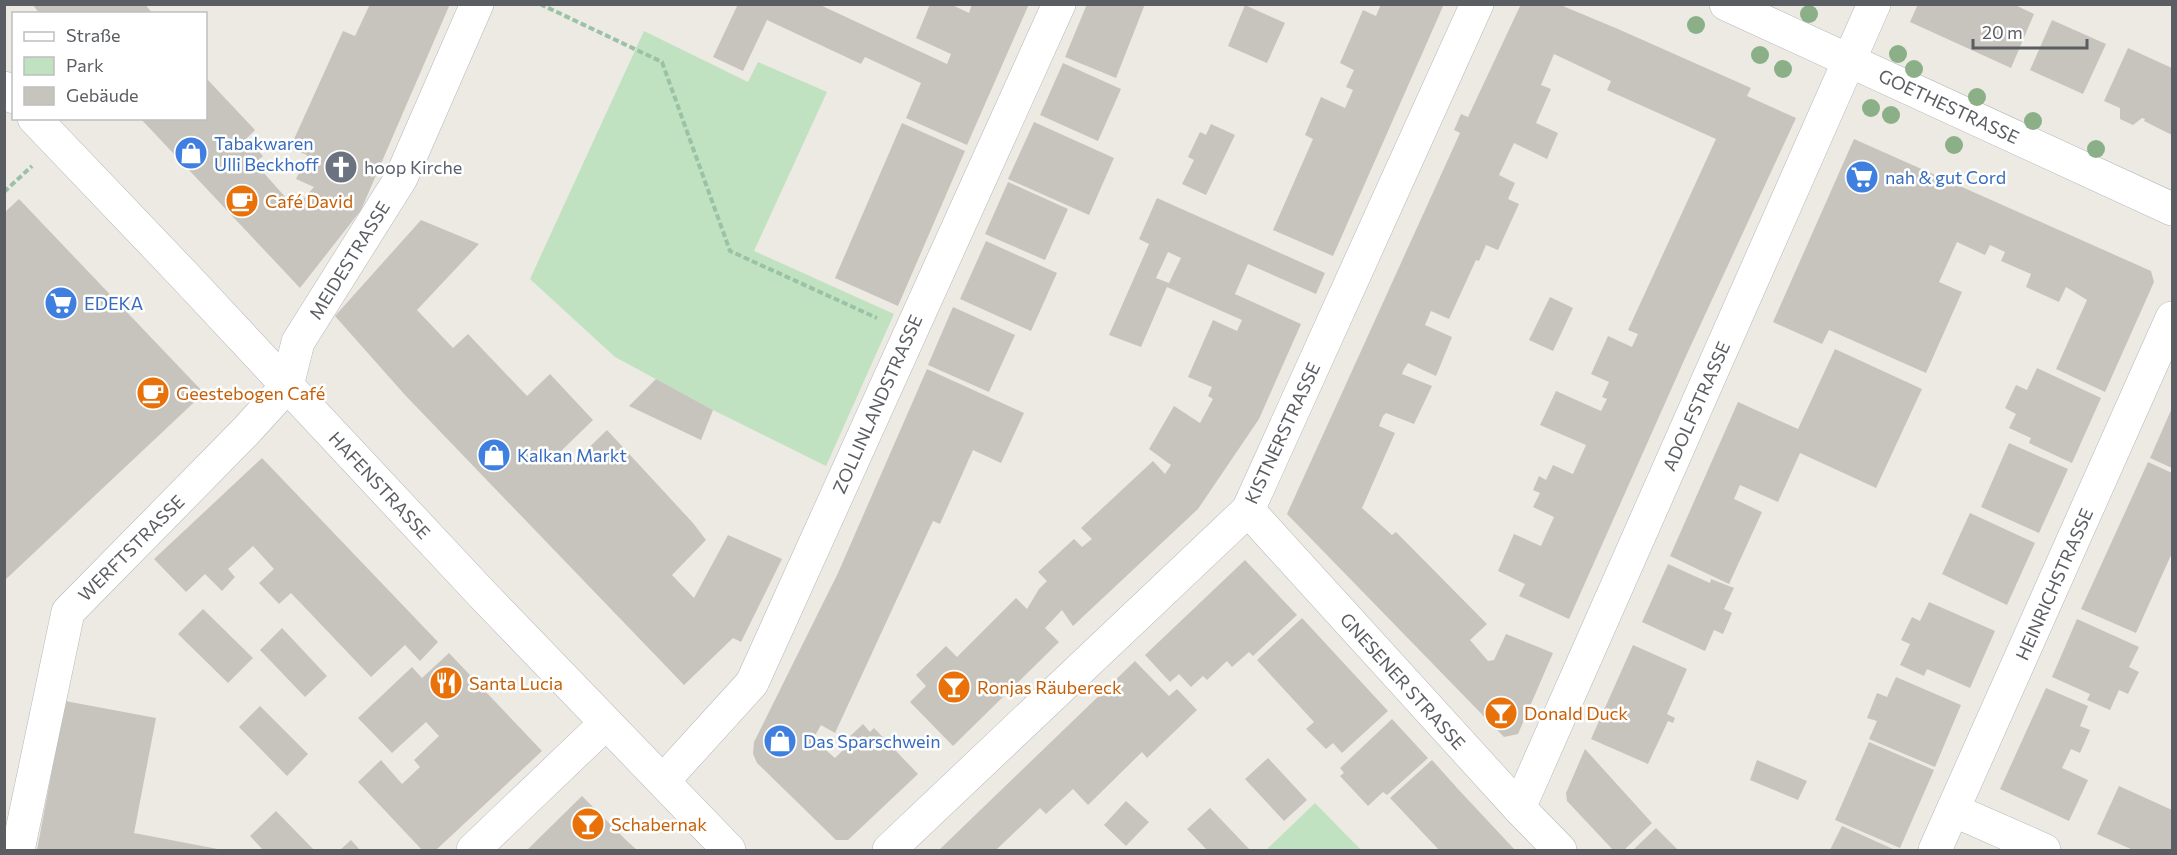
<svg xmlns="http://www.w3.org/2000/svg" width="2177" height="855" font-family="Commissioner,sans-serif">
	<rect width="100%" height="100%" fill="#eceae2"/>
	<path fill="#c0e2c0" d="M644,31l104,51 10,-20 69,30 -73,159 140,63 -68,152 -113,-56 -98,-53 -85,-78z
		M1315,803l46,47h-95z"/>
	<path fill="#c7c4be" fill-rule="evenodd" d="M32,4h113l8,10h-113z
		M370,4h80l-89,206 -61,78 -160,-170h66v-40l49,52 -9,9 17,17 -8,7 40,45 19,-21 -18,-8 11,-24 -17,-7 53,-117 12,5z
		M738,4h80l129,60 4,-10 -35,-16 14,-34h20l19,9 3,-9h57l-62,141 -61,-27 15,-35 -56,-26 -4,7 -94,-44 -24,51 -30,-14z
		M1087,4h58l-29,74 -51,-21z
		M1381,4h63l-111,252 -60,-26 40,-91 -8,-4 16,-38 24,11 8,-18 -7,-3 8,-17 -14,-7 23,-53 13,6z
		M1521,4h37l60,25 133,59 -4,8 49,22 -110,238 -117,263 -50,-23 6,-12 -27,-13 16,-37 27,12 13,-29 -21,-10 7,-14 -7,-3 6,-14 7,4 7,-15 20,9 13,-29 -46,-20 16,-34 45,20 6,-12 -5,-2 7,-15 -18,-8 17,-38 24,11 6,-13 -10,-4 88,-191 -109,-49 4,-9 -57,-27 -13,31 10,4 -15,34 22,10 -11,26 -33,-16 -15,32 16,8 -7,16 11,5 -21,46 -12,-5 -7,16 -3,-1 -27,59 -18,-8 -6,14 27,12 -16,39 -28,-13 -4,6 -2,5 30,12 -18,38 -28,-11 -3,3 -4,10 16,7 -33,75 30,27 4,-3 91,92 -17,16 18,21 6,-1 12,-26 47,19 -35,81 -14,3 -217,-223 173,-381 -6,-3 7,-16 7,3z
		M1918,4h95l21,10 -23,54 -101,-46z
		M1245,5l40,18 -18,40 -39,-17z
		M2052,20l54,24 -23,50 -53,-24z
		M2128,48l44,20v67l-28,-14 1,-2 -3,-1 -9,7 -13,-6v-11l-16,-7z
		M1063,63l58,26 -23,52 -58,-26z
		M1034,122l80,36 -25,57 -81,-36z
		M902,123l63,28 -67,155 -63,-28z
		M1211,124l24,11 -29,60 -24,-11 12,-24 -6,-3 12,-25 6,3z
		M1854,139l297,132 3,11 -49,110 -49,-23 31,-69 -21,-13 -7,15 -33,-15 5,-13 -30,-13 4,-9 -15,-7 -5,10 -28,-13 -18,40 23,10 -36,81 -97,-43 -7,14 -49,-22z
		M1008,182l60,27 -23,51 -60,-26z
		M1157,198l168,75 -9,21 -68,-30 -13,30 66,30 -42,95 -61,90 -125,117 -11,-16 -17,18 14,14 -106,104 -43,-44 16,-16 -10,-11 30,-29 11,11 59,-59 11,11 12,-20 8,-8 -9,-9 36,-33 8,8 10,-8 -11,-11 72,-67 12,13 6,-9 -22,-16 25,-43 26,17 13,-24 -5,-3 4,-9 -24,-10 25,-57 24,11 5,-11 -75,-33 -26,60 -32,-12 40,-91 -10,-5zM1168,252l13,6 -12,25 -13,-5z
		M19,199l185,194 -200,188v-368z
		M421,220l58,24 -62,66 36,38 15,-14 59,62 23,-22 43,46 -34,33 12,12 36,-35 86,93 13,17 -34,35 22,23 34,-63 54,24 -41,83 -8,-4 -49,47 -279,-290 -70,-79z
		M986,241l71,32 -26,58 -71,-32z
		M1550,297l23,11 -20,43 -24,-11z
		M953,307l62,28 -26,57 -61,-27z
		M1835,349l87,40 -46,99 -76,-35 -22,49 -38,-17 -6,14 28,13 -33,72 -59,-28 68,-154 60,27z
		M2037,368l64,30 -29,65 -43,-20 2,-5 -22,-10 7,-14 -11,-6 11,-23 11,5z
		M927,369l97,44 -23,50 -28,-13 -33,74 -7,-3 -98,212 -14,-8 -8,14 22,19 13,-13 -3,-4 18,-17 7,8 4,-4 44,46 -70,66h-12l-79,-77 -4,-9 1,-12 84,-169z
		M656,379l57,31 -12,30 -72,-34z
		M2172,408v60l-22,-10z
		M2009,443l59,26 -29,64 -58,-26z
		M262,458l176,184 -18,19 -15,-16 -34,32 -80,-84 -12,11 -20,-21 15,-14 -21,-23 -25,23 7,8 -13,14 -17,-17 -19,18 -32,-33z
		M2148,462l24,11v80l-36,80 -55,-24z
		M1970,513l65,30 -28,62 -65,-31z
		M1245,560l52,55 -44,41 -4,-4 -17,15 -5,-6 -20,19 -4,-4 -12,11 -12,-13 -9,8 -25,-27z
		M1668,564l42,19 1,-4 23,9 -10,21 8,4 -9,21 -9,-4 -9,21 -63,-29z
		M1929,602l66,29 -25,57 -43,-19 -3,7 -24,-11 10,-21 -9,-4 11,-23 8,4z
		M203,609l50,49 -25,25 -50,-49z
		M1302,618l86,93 -46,42 -9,-10 -7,6 -20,-20 8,-7 -57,-62z
		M2077,619l62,28 -10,20 10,5 -11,22 -9,-4 -9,20 -23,-10 3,-6 -38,-17z
		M282,628l45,48 -22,21 -45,-47z
		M1633,645l54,24 -20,45 8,4 -2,5 -5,-2 -20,43 -57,-25z
		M449,653l93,98 -106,99h-14l-64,-68 23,-22 21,24 18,-17 -6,-7 25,-24 -13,-14 -34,31 -34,-35 54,-51 10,11z
		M1135,661l34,35 8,-7 20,21 -50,48 -5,-6 -54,53 -15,-16 -27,25 -6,-6 -44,42h-57z
		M1896,677l65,28 -26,62 -66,-28 8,-18 -10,-3 10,-25 10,4z
		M2046,688l42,18 -8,20 10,4 -10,23 -9,-4 -9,19 26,12 -19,41 -69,-32z
		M65,701l91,17 -22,115 89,17h-186z
		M260,706l48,48 -21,22 -48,-49z
		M1392,719l36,39 -41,37 -4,-3 -15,14 -28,-30 4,-3 -4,-5z
		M1869,742l65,28 -34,78 -65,-28z
		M1585,749l67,74 -28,27h-11l-46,-49 -1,-8z
		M1268,758l39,42 -23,21 -39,-42z
		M1432,760l26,29 57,61h-76l-49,-52z
		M1757,760l50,21 -9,19 -48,-20z
		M2119,786l53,24v40h-39l-36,-16z
		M582,796l46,46 9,8h-110z
		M1126,801l23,21 -23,24 -22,-21z
		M1210,808l40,42h-43l-20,-21z
		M276,811l38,39h-51l-13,-14z
		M1842,826l53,24h-65z
		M1656,828l22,22h-45z
		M351,840l9,10h-20z"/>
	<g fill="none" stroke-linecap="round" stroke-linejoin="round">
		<g stroke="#b4b7bb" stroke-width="34">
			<path id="minor" d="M1726,4l446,205
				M1248,510l271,298 41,42
				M663,781l89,-98 307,-679
				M1519,808l355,-804
				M1953,810l91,40
				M18,850l50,-238 178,-181 41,-45 11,-44 103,-164 76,-174
				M473,850l133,-127
				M889,850l359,-340 229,-506
				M1935,850l237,-532"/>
		</g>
		<g stroke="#b3b6bb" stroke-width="34">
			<path id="secondary" d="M4,88l10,9
				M34,118l148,155 300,321 247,256"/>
		</g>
		<path stroke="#9ac2a6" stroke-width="4" stroke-dasharray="6 3" stroke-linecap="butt" d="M540,4l122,58 68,189 147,67
			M4,192l28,-26"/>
		<use href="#minor" stroke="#fff" stroke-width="33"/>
		<use href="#secondary" stroke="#fff" stroke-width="33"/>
	</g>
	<g fill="#8bb088">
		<circle cx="1809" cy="14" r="9"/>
		<circle cx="1696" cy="25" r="9"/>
		<circle cx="1898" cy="54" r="9"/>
		<circle cx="1760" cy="55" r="9"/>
		<circle cx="1783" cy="69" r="9"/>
		<circle cx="1914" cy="69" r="9"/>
		<circle cx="1977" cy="97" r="9"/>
		<circle cx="1871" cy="108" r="9"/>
		<circle cx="1891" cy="115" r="9"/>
		<circle cx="2033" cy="121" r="9"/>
		<circle cx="1954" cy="145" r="9"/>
		<circle cx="2096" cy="149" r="9"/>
	</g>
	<defs>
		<g id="shop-disc" transform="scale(1.725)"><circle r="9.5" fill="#3f7fe0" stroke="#fff"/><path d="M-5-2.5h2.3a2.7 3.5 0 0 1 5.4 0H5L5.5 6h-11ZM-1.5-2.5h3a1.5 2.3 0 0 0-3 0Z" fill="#fff"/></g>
		<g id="church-disc" transform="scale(1.725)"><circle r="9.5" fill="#6b7280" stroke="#fff"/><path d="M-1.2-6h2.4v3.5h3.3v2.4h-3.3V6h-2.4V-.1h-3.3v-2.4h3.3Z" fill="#fff"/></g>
		<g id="supermarket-disc" transform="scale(1.725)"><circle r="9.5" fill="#3f7fe0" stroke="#fff"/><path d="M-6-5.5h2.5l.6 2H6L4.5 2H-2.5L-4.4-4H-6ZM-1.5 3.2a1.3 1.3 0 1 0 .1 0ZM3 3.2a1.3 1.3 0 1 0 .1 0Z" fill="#fff"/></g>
		<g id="cafe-disc" transform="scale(1.725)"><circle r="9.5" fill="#e8710a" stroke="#fff"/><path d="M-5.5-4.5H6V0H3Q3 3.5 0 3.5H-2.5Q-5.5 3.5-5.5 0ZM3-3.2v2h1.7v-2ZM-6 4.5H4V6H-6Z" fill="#fff"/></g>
		<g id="restaurant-disc" transform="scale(1.725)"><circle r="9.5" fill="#e8710a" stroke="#fff"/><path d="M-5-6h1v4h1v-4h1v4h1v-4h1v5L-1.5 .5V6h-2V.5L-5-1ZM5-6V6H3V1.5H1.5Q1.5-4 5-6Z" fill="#fff"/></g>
		<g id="bar-disc" transform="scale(1.725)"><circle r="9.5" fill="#e8710a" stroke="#fff"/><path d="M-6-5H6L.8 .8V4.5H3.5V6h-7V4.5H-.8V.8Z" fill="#fff"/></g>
	</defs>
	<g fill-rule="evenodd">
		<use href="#shop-disc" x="191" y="153"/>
		<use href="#church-disc" x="341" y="167"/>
		<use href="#supermarket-disc" x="1862" y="177"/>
		<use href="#cafe-disc" x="242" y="201"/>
		<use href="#supermarket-disc" x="61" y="303"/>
		<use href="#cafe-disc" x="153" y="393"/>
		<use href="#shop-disc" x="494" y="455"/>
		<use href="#restaurant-disc" x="446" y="683"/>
		<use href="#bar-disc" x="954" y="687"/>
		<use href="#bar-disc" x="1501" y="713"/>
		<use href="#shop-disc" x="780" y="741"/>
		<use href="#bar-disc" x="588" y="824"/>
	</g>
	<g text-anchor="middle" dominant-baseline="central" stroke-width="5" stroke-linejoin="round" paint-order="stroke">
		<g font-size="18" fill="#5a5d61" stroke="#fff">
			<text transform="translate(1949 106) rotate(25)">GOETHESTRASSE</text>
			<text transform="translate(349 260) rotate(-58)">MEIDESTRASSE</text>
			<text transform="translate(877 404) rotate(-66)">ZOLLINLANDSTRASSE</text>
			<text transform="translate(1696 406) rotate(-66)">ADOLFSTRASSE</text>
			<text transform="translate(1282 433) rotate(-65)">KISTNERSTRASSE</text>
			<text transform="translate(380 485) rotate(47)">HAFENSTRASSE</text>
			<text transform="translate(131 548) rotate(-45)">WERFTSTRASSE</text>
			<text transform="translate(2054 584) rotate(-66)">HEINRICHSTRASSE</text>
			<text transform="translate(1403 681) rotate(48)">GNESENER STRASSE</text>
		</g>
		<g font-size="18" fill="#366cbe" stroke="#fff" text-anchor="start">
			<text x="214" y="143">Tabakwaren<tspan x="214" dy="21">Ulli Beckhoff</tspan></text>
			<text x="1885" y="177">nah &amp; gut Cord</text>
			<text x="84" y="303">EDEKA</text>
			<text x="517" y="455">Kalkan Markt</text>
			<text x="803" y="741">Das Sparschwein</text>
		</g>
		<g font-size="18" fill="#5b616d" stroke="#fff" text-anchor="start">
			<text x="364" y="167">hoop Kirche</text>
		</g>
		<g font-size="18" fill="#c56008" stroke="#fff" text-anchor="start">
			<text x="265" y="201">Café David</text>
			<text x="176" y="393">Geestebogen Café</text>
			<text x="469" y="683">Santa Lucia</text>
			<text x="977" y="687">Ronjas Räubereck</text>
			<text x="1524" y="713">Donald Duck</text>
			<text x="611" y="824">Schabernak</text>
		</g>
	</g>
	<rect width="2177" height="855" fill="none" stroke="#5a5d61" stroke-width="12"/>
	<rect x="12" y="12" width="195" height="108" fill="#ffffff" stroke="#bdbec0" stroke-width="1.5"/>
	<rect x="24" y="32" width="30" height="9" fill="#ffffff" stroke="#bdbec0" stroke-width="1.5"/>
	<text x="66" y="42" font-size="18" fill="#5a5d61">Straße</text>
	<rect x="24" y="57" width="30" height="18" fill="#c0e2c0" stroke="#bdbec0" stroke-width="1.5"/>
	<text x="66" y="72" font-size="18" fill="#5a5d61">Park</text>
	<rect x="24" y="87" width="30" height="18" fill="#c7c4be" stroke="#bdbec0" stroke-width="1.5"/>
	<text x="66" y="102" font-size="18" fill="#5a5d61">Gebäude</text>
	<path d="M1973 39v9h114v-9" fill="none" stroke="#5a5d61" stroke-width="3"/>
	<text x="1982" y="39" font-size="18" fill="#5a5d61" stroke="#ffffff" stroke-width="4.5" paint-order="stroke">20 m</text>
</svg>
